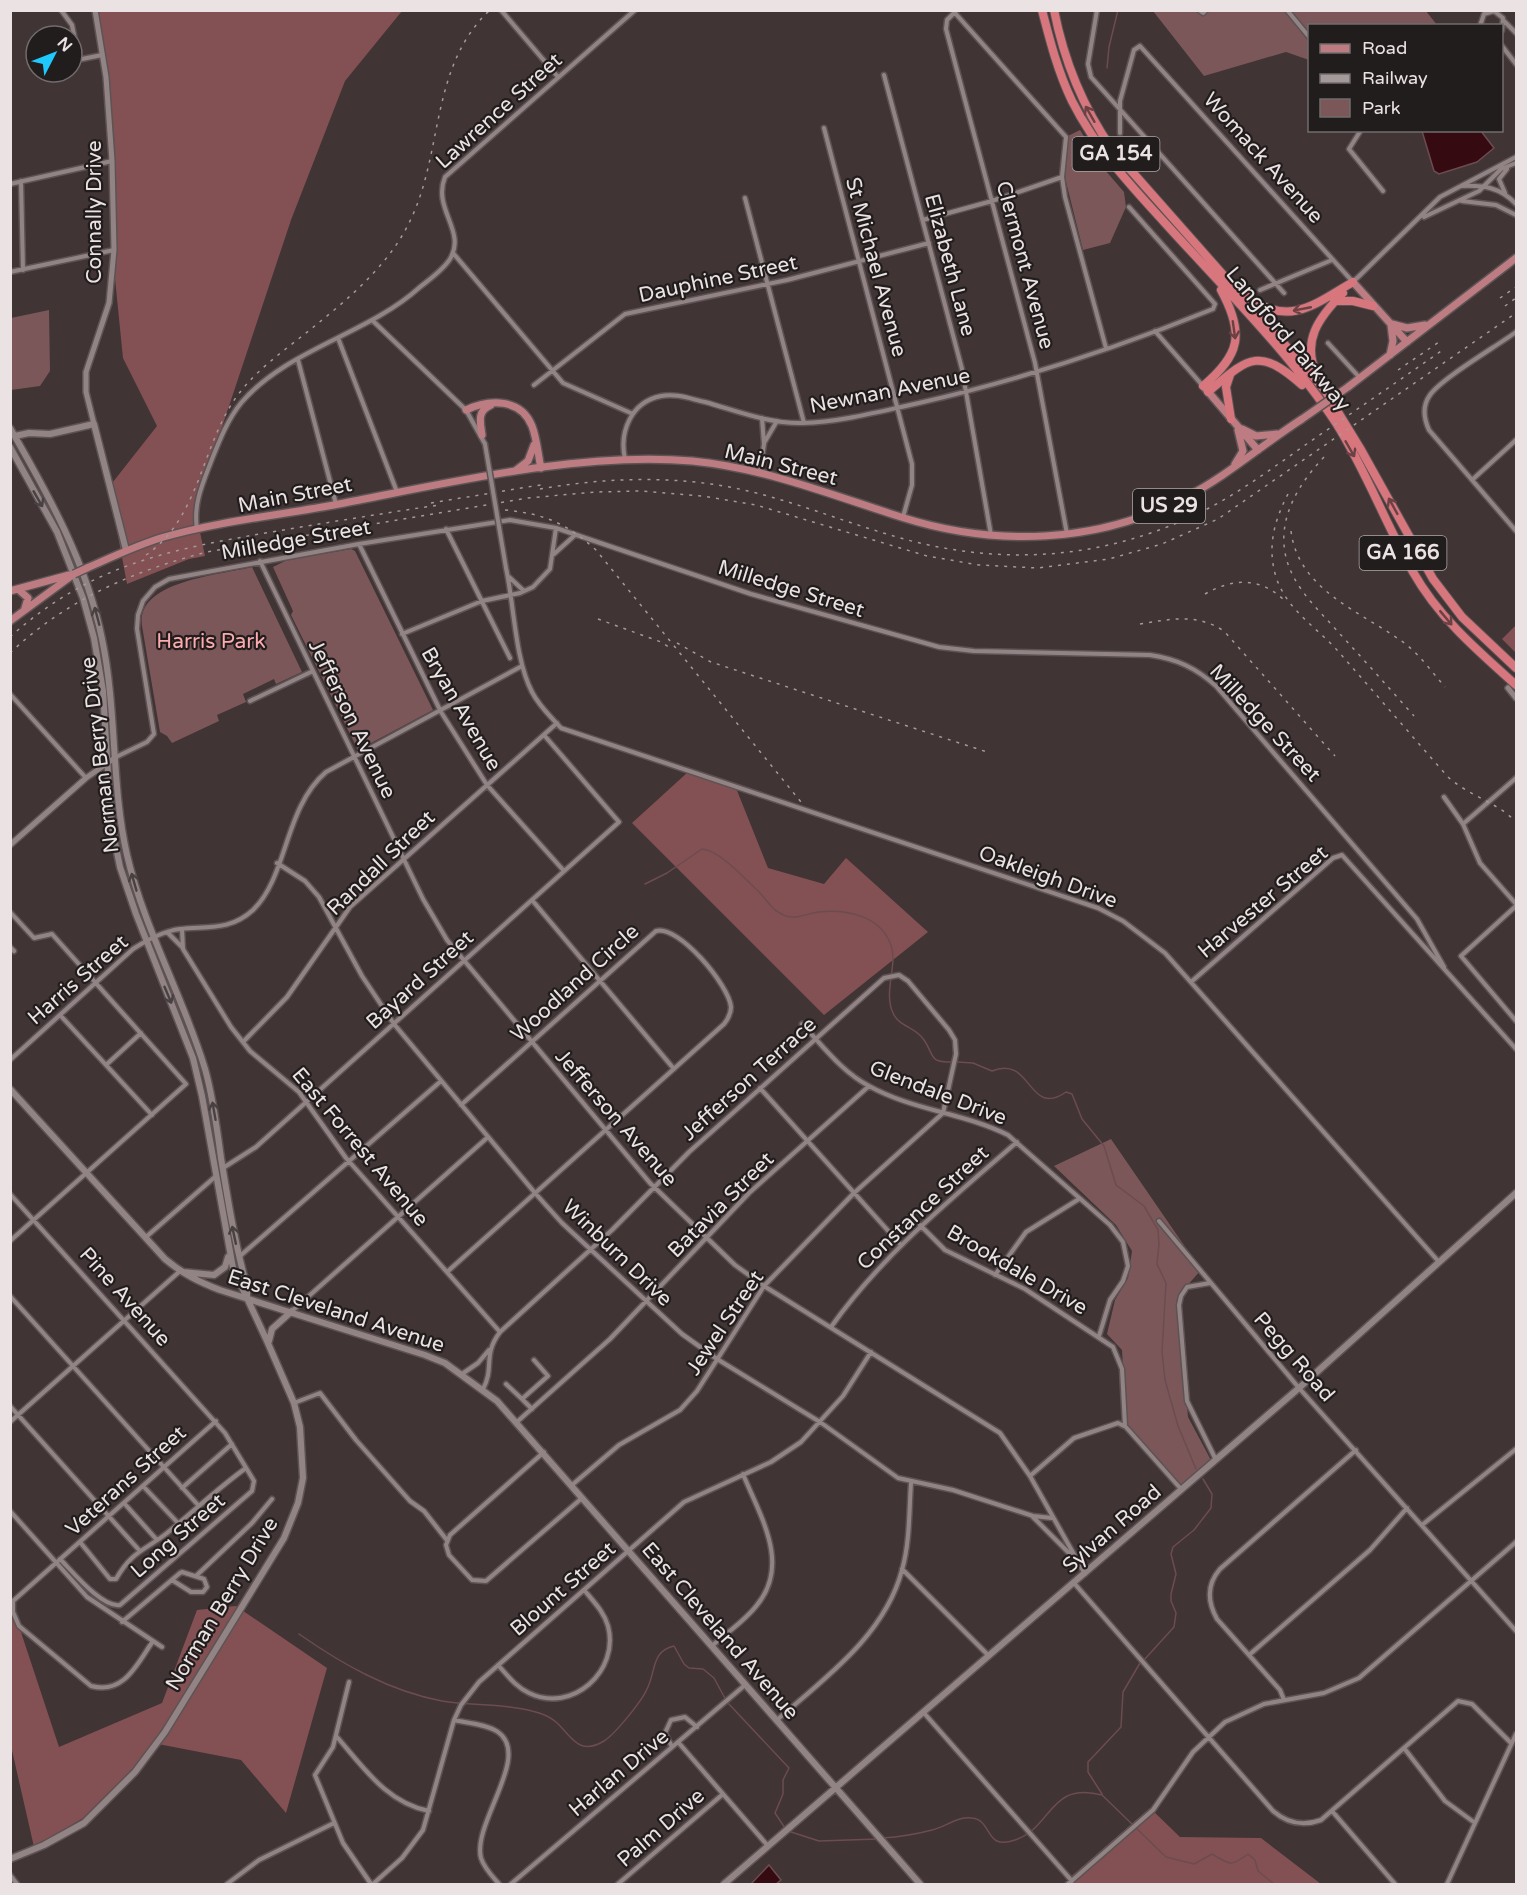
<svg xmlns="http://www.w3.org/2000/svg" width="1527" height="1895" font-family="'Varela Round',sans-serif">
	<rect width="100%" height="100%" fill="#403434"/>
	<path fill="#7b5759" d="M1153,11h273l11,14 -127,1 -1,34 -23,-8 -82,24z
		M1080,130l25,40 19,22 2,15 -16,36 -27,7 -18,-72 3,-42z
		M49,310l1,61 -10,15 -29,4v-72z
		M351,549l4,2 78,159 -75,40 -67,-135 2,-4 -20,-44 14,-7z
		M252,567l50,105 -26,12 -2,-5 -31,15 3,8 -29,13 2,6 -47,22 -5,-7 -7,-4 -18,-106c-7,-45 78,-51 110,-59z
		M1111,1139l90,131 -23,26 10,121 24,45 -31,26 -55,-65 -4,-73 -15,-16 8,-34 13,-22 4,-27 -16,-26 -62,-59z"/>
	<path fill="#835154" d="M93,11h309l-57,70 -54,139 -96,288 10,48 -16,3 -62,25 -18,-97 48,-61 -34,-68 -11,-109 -5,-165z
		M1516,625v28l-14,-14z
		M688,772l46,11 34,85 56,16 22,-26 82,74 -104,83 -192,-192z
		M12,1605l47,142 103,-44 35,-93 39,-4 91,62 -41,145 -45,-53 -83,-16 -68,70 -56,33 -23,-101z
		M1150,1808l30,29 81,1 60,46h-250l-4,-4z"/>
	<path fill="#350b11" stroke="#6c4c50" stroke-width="1.5" d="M1422,131h59l13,17 -17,14 -38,12 -5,-3z
		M769,1865l12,15 -5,4h-25z"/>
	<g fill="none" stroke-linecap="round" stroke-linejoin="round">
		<path stroke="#6c4c50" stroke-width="1.5" d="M1107,68l2,-21 9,-37
			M645,884l22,-11 35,-24c17,1 41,28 54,40 11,10 15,22 30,27 12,3 20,-2 32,-4 28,-3 62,3 73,33 7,20 -8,47 2,68 6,14 23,14 31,27 11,16 4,22 28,22
			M957,1062l16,1 19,8c40,-17 36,48 74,21l6,2 10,25 22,27 12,39 28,21 14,24 1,14 -2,20 9,19 -4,69 3,28 13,46 18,43
			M299,1634c43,30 90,57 143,67 29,5 60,2 90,10 9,2 17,5 24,11 15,13 22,35 48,19 11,-7 38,-40 43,-52 9,-17 4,-38 27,-43l10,18 5,4 14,1 11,9 13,24 62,66 -6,12v14l-8,19 10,15
			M1144,1660l30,-33 2,-14 -5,-12v-7l5,-20 -5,-20 2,-7 21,-17 17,-22 1,-14 -9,-15
			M1102,1794l-14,-22v-10l33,-35 2,-35 17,-29
			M788,1831l31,10 59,-2
			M882,1838c17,-1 35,-4 50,-8 14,-3 25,-14 40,-12 21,2 12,33 43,22 38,-13 34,-59 87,-45l64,62 28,7 18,-10c18,11 19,13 36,0l7,6 3,11 16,13"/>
		<g stroke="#5d5354" stroke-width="7">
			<path id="minor" d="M61,10l11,15 7,35
				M501,10l57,67
				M957,10l-10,10 -1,9 89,334 32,171
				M1097,10l-9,54 3,13 193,216
				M1199,10l4,3 3,-3
				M1287,10l23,28
				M955,13l111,124 -4,40 3,20 41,151
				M1504,21l12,12
				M1480,26l4,-12 10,-3 9,7 -1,12
				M1502,46l14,18
				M72,61l30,-6
				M884,75l78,294 29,166
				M824,128l88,336v21l-9,32
				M1361,130l-12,19 34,42
				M1120,133v-32l14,-51 6,-4 213,236 87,-85 76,-40
				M21,181l2,89
				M10,184l102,-23
				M1461,186c22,-1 39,1 55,18
				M1505,193l-6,-14 8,-10
				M745,198l59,225
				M1462,201l34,4 20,10
				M1424,217l55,-26 22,-22 15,-6
				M923,220l69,-19 70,-24
				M453,253l110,130 70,31
				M10,272l104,-22
				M1260,290l72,-30
				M373,321l93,89 19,34
				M1155,331l48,55
				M1516,332c-19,14 -74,46 -86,63 -8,11 -6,24 -1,35l87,101
				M338,338l59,154
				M1328,343l32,35
				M298,360l38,144
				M534,385l91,-71 162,-34 142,-37
				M764,443l13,-22
				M625,459c-6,-27 6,-57 36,-63 15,-3 30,3 44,6 32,9 64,22 98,21 38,-1 78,-12 116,-20 101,-23 198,-55 294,-94l2,-5 -86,-97
				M760,472l4,-28 -2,-26
				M1472,480l44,-40
				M197,529c-4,-26 6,-46 15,-70 8,-20 16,-40 29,-56 46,-54 126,-68 179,-116 10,-8 23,-17 30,-28 17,-28 -18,-50 -5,-82l190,-167
				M446,529l64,129
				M359,544l82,168 46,73 77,86
				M554,554l21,-19
				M260,561l163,338 24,41 203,243 85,82 29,21 236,147 30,43 55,98
				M506,568c8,36 9,92 26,124 7,14 18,24 29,36l537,180 25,13 42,32 274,309
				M509,577l15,14
				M402,634l80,-33 38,-8 13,-6 17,-18 6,-41
				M10,694l76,84
				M250,701l63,-30
				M116,757l31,-15 7,-8 -17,-105 1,-14 5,-14 12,-14 14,-8 190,-35 151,-24 46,8 195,66 188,53 35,4 176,4c27,4 46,13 66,31l201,233 27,48
				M1444,797l19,27 17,39 36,41
				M1463,824l53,-46
				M277,863l28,18 14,16 43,79 32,48 141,169 27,30 120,111 35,25 103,63 78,56 55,12 80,26 19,2
				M532,900l142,169
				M1516,906l-55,50 55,65
				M10,912l24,26 18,-4 134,150 -176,157
				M182,929l1,20 48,78 19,24 49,41 47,66 154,174
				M167,932l16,16
				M10,947l4,4
				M1191,982l142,-124 9,-3 174,194
				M60,1015l92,100
				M802,1024c21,22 40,48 67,62 43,24 95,27 139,49l102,90 13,17 5,24 -5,15 -13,19 -11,36
				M243,1042l44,-45 63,-90 207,-184
				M10,1060l123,-111c14,-9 30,-18 47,-20 28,-3 50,2 73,-19 35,-34 31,-102 73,-138l196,-106
				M106,1065l35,-32
				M760,1088l140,156
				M223,1168l33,-21 363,-325 -75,-87
				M10,1194l215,239 29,48 -2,10 -132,114c-18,3 -48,-34 -60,-46
				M1159,1221l140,167 217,243
				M920,1225l25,25 80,39 88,58 9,22 3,57 56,63
				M146,1237l70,-61
				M240,1256l201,-175
				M447,1272l277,-248c4,-5 7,-11 7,-17 -2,-22 -53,-83 -75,-76l-195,174
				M995,1275l31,-43 53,-33
				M1210,1283l-23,4 -6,9 -2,9 8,96 29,59
				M10,1296l188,209
				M292,1311l196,-174
				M831,1327c52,-73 119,-127 186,-185
				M462,1374l16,-11 11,-13
				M506,1384l16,15
				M483,1389c12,-22 -1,-33 17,-57l112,-102 77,-78 195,-174 15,-3 9,6 41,49 6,10 1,14 -13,59 -89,80 -90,93 -67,105 -17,19 -61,35 -47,40
				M294,1403l26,-10 36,47 54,61 14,10 22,28
				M10,1406l129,144
				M532,1409l-10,-10 26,-23 -14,-16
				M518,1421l92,-82 139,-146 120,-107
				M10,1422l170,-151
				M544,1452l-94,83 -4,10 3,10 23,25 14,1 96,-83
				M1030,1476l44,-38 44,-15 6,3
				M143,1486l35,37
				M182,1488l50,-44
				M124,1503l33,37
				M10,1511l77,86 75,50
				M1033,1517l37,37
				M1422,1525l94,-76
				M80,1542l30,37h6c16,-28 28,-28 51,-46 26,-21 51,-45 79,-65
				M902,1569l87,87
				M197,1575l55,-52 20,-24
				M1074,1583l199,228c14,12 29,16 48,9l137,-119 14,3 39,39
				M122,1622l58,-49 2,-1 22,7 3,8 -4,5h-12l-19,-12
				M153,1641c-16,23 -29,54 -62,45l-72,-60 -6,-14v-11l203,-180
				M712,1646c14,-13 33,-25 45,-41 34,-41 3,-89 -14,-131
				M1249,1655l121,-105 37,-42
				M498,1665c10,11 18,22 31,28 43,21 91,-22 79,-67 -4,-14 -14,-24 -23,-35
				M349,1682l-16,65 -18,28 28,68 28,41
				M1284,1700l-4,-10 -63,-71c-10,-18 -10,-35 3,-50l136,-119
				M924,1713l148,168
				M454,1720c13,3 33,4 44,12 34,24 -26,91 -17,126 3,10 11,18 18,26
				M777,1720c48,-42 108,-85 125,-150 8,-28 7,-59 9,-87
				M337,1737c27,31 50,66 92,74
				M678,1742l90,104
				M672,1747l-7,-14 6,-13 14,-3 12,10
				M1404,1748l41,53 30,22
				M1332,1811l63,73
				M10,1875l7,9
				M227,1884l32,-24 75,-37
				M373,1884l29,-26 21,-28 31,-110 7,-15 18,-23 205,-180 87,-40 30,-20 42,-46 28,-44
				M511,1884l234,-199
				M618,1884l105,-90
				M1068,1884l85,-74 40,-58 32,-30 39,-18 60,-11 35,-15 157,-136
				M1447,1884l69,-150"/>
		</g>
		<g stroke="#5d5354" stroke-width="8">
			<path id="tertiary" d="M94,424l-8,-32v-20l23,-69 5,-53 -2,-89 -6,-84 -11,-67
				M1508,688l8,10
				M10,845l76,-67 30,-21"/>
		</g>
		<g stroke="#5d5354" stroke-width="9">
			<path id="secondary" d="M10,428c38,66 77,136 92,211 15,71 9,146 25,216 17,74 56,141 78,214 8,28 12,59 16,89 7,43 14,86 26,129v9
				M15,436l14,-3 21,1 44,-10 32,126
				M10,447l47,85 26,66 11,40 9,53 8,132 9,44 16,47 57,144 9,38 31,172 34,73 27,62 6,24 3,51 -5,25 -14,35 -119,194 -30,40 -51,51 -40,22 -34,14
				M10,1089l155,170c18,15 34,23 55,31l205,65 20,8 52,38 423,483
				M183,1272l31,3 11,-8 3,-10
				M269,1341l3,-12 20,-18
				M724,1884l575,-496 217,-195"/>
		</g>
		<g stroke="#5d5354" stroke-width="10">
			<path id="primary" d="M1353,282l54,60
				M1392,324l15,4 18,-3
				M1390,355l3,-14 -2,-16
				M1348,387l168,-129
				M1205,388l53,62
				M466,410c23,-11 55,-12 66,16 5,13 6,29 9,42
				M1242,429l14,7 21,-2
				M482,435c-2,-14 -5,-24 9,-30
				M1235,464l8,-13 -5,-21
				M515,471l13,-10 6,-16
				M87,568c25,-11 50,-23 77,-31 56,-16 117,-22 175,-33 109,-21 243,-53 353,-43 73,7 140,34 209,56 94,30 197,27 285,-20 41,-21 77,-53 116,-78
				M18,589l10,9 -3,10
				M10,591l59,-16
				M10,621l64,-47"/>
		</g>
		<g stroke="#5d5354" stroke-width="10">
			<path id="motorway" d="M1042,10c8,31 16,62 30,91 23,46 58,84 93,122 57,63 124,129 171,200 30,47 49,100 77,149 26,46 65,79 103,113
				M1054,10c10,51 28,96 58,139l212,240 36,59 73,131 29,38 54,51
				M1248,297c42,31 68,6 105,-15
				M1334,301h19l20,5
				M1230,375l-4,12 5,32
				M1318,377c-18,-35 1,-60 25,-84
				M1203,386c37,-31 42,-52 18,-96
				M1208,392c40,-34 50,-46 94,-7"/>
		</g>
		<use href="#minor" stroke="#928485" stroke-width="4"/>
		<use href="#tertiary" stroke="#928485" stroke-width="5"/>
		<use href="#secondary" stroke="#928485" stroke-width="6"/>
		<use href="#primary" stroke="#bc7c81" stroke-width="7"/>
		<use href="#motorway" stroke="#d8767e" stroke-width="8"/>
		<path stroke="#a49a9a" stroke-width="1.5" stroke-dasharray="3 6" stroke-linecap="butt" d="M1500,298l16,-11
			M1505,306l11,-8
			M1398,370l41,-28
			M1324,457c-36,38 -57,84 -23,132 11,16 26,30 39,45 25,27 49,54 74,82
			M540,489c68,-12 141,-14 208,2 51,12 99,32 149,46 107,31 214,22 312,-29 36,-19 69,-44 102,-67 45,-31 89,-61 133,-92
			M1288,494c-14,27 -21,53 -12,83 11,33 39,49 61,73 37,42 74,85 111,127 21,19 49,25 68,45
			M431,503l115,-19
			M505,510c40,4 61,13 91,40l205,252
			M1291,531c7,58 68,80 109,109 18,12 31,31 45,47
			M146,555c54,-37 55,-109 91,-159 20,-27 48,-46 74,-67 36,-29 77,-63 98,-106 35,-69 20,-156 81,-213
			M1205,594c28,-16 55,-17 79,6
			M598,619l63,23 11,7
			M1140,624c31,-5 56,-11 84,7l111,125
			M10,637c82,-74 163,-88 267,-106 54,-9 108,-18 162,-26
			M677,643l34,19 276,90
			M10,653c56,-53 123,-82 197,-101l321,-54 67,-6 45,-1 62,5 54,9 171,51 52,9 59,3 71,-9 53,-15 56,-25 298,-206"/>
		<g stroke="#5d5354" stroke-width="7" stroke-linecap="butt">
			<path id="minor-bridge" d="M485,444l21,124"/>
		</g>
		<g stroke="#5d5354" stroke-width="10" stroke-linecap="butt">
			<path id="primary-bridge" d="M1302,419l46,-32
				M74,574l13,-6"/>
		</g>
		<use href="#minor-bridge" stroke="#928485" stroke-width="4"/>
		<use href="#primary-bridge" stroke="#bc7c81" stroke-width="7"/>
	</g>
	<defs><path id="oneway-shaft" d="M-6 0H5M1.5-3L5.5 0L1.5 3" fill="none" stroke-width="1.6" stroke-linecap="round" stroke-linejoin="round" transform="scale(1.5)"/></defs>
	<g stroke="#6b4144">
		<use href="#oneway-shaft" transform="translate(1090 114) rotate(-120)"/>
		<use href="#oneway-shaft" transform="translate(1302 309) rotate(169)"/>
		<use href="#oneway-shaft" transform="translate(1234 330) rotate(82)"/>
		<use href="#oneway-shaft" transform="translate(1350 449) rotate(60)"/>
		<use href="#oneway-shaft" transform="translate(1393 506) rotate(-119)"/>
		<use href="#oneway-shaft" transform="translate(1446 618) rotate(50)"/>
	</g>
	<g stroke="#494141">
		<use href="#oneway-shaft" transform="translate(38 499) rotate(60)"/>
		<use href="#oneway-shaft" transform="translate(97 616) rotate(-105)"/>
		<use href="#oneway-shaft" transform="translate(134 882) rotate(-106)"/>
		<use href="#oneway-shaft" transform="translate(168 995) rotate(67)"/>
		<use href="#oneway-shaft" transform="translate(214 1111) rotate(-100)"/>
		<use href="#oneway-shaft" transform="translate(234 1235) rotate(-102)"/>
	</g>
	<g text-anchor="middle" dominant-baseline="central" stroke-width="4.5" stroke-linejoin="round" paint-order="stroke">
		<g fill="#221d1d" stroke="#afa8a8" stroke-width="1.5">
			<rect x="1072.5" y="137" width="87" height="34" rx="4.5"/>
			<rect x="1133" y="489" width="72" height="34" rx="4.5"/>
			<rect x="1359.5" y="536" width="87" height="34" rx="4.5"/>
		</g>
		<g font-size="20" font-weight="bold" fill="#ebe3e3">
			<text x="1116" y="154">GA 154</text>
			<text x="1169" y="506">US 29</text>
			<text x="1403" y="553">GA 166</text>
		</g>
		<g font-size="21" fill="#ebe3e3" stroke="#221d1d">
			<text transform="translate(499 111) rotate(-42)">Lawrence Street</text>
			<text transform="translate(1263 158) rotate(48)">Womack Avenue</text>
			<text transform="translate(94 212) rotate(-90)">Connally Drive</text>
			<text transform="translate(950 265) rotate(75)">Elizabeth Lane</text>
			<text transform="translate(1025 265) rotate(75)">Clermont Avenue</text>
			<text transform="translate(876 267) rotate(75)">St Michael Avenue</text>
			<text transform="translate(718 279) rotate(-12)">Dauphine Street</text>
			<text transform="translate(1288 339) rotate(50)">Langford Parkway</text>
			<text transform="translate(890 391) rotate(-11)">Newnan Avenue</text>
			<text transform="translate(781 465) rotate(14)">Main Street</text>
			<text transform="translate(295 495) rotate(-11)">Main Street</text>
			<text transform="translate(296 540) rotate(-10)">Milledge Street</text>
			<text transform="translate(791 589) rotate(17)">Milledge Street</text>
			<text transform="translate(461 709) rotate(60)">Bryan Avenue</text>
			<text transform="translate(352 719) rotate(64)">Jefferson Avenue</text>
			<text transform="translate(1265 723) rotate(47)">Milledge Street</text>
			<text transform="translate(100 755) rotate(-97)">Norman Berry Drive</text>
			<text transform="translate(381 863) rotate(-44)">Randall Street</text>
			<text transform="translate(1048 877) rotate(20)">Oakleigh Drive</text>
			<text transform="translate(1263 902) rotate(-40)">Harvester Street</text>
			<text transform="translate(78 980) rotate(-41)">Harris Street</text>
			<text transform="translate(420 980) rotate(-42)">Bayard Street</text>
			<text transform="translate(575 983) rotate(-42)">Woodland Circle</text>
			<text transform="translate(749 1079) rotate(-42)">Jefferson Terrace</text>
			<text transform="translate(938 1093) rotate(21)">Glendale Drive</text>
			<text transform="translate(616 1118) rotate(49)">Jefferson Avenue</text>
			<text transform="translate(360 1147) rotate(50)">East Forrest Avenue</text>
			<text transform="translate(721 1205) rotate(-45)">Batavia Street</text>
			<text transform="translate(923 1208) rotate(-43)">Constance Street</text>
			<text transform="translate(617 1253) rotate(44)">Winburn Drive</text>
			<text transform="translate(1017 1270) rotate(30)">Brookdale Drive</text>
			<text transform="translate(125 1297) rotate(48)">Pine Avenue</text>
			<text transform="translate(336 1311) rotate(18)">East Cleveland Avenue</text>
			<text transform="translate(725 1323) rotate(-56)">Jewel Street</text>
			<text transform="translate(1294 1357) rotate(49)">Pegg Road</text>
			<text transform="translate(126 1481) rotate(-42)">Veterans Street</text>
			<text transform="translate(1112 1529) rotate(-41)">Sylvan Road</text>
			<text transform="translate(178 1536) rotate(-41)">Long Street</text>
			<text transform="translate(563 1589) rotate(-41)">Blount Street</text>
			<text transform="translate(222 1604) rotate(-59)">Norman Berry Drive</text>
			<text transform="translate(720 1631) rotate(49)">East Cleveland Avenue</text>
			<text transform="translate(619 1773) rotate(-40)">Harlan Drive</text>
			<text transform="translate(661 1828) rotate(-41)">Palm Drive</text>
		</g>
		<g font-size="21" fill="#fcabaf" stroke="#221d1d">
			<text x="211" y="641">Harris Park</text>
		</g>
	</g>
	<rect width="1527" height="1895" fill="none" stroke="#ebe3e3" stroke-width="24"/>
	<rect x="1308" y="24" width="195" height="108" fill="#221d1d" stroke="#726c6c" stroke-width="1.5"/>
	<rect x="1320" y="44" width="30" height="9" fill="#bc7c81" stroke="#726c6c" stroke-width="1.5"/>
	<text x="1362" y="54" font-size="18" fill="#ebe3e3">Road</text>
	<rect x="1320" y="74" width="30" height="9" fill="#a49a9a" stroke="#726c6c" stroke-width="1.5"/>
	<text x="1362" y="84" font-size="18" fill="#ebe3e3">Railway</text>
	<rect x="1320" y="99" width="30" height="18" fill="#7b5759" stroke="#726c6c" stroke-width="1.5"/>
	<text x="1362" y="114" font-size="18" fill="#ebe3e3">Park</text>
	<g transform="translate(54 54) rotate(48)"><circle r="28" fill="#221d1d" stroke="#726c6c" stroke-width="1.5"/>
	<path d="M0-4.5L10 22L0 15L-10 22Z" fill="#1fc9fd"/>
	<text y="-9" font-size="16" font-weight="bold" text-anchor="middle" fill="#ebe3e3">N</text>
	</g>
</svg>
